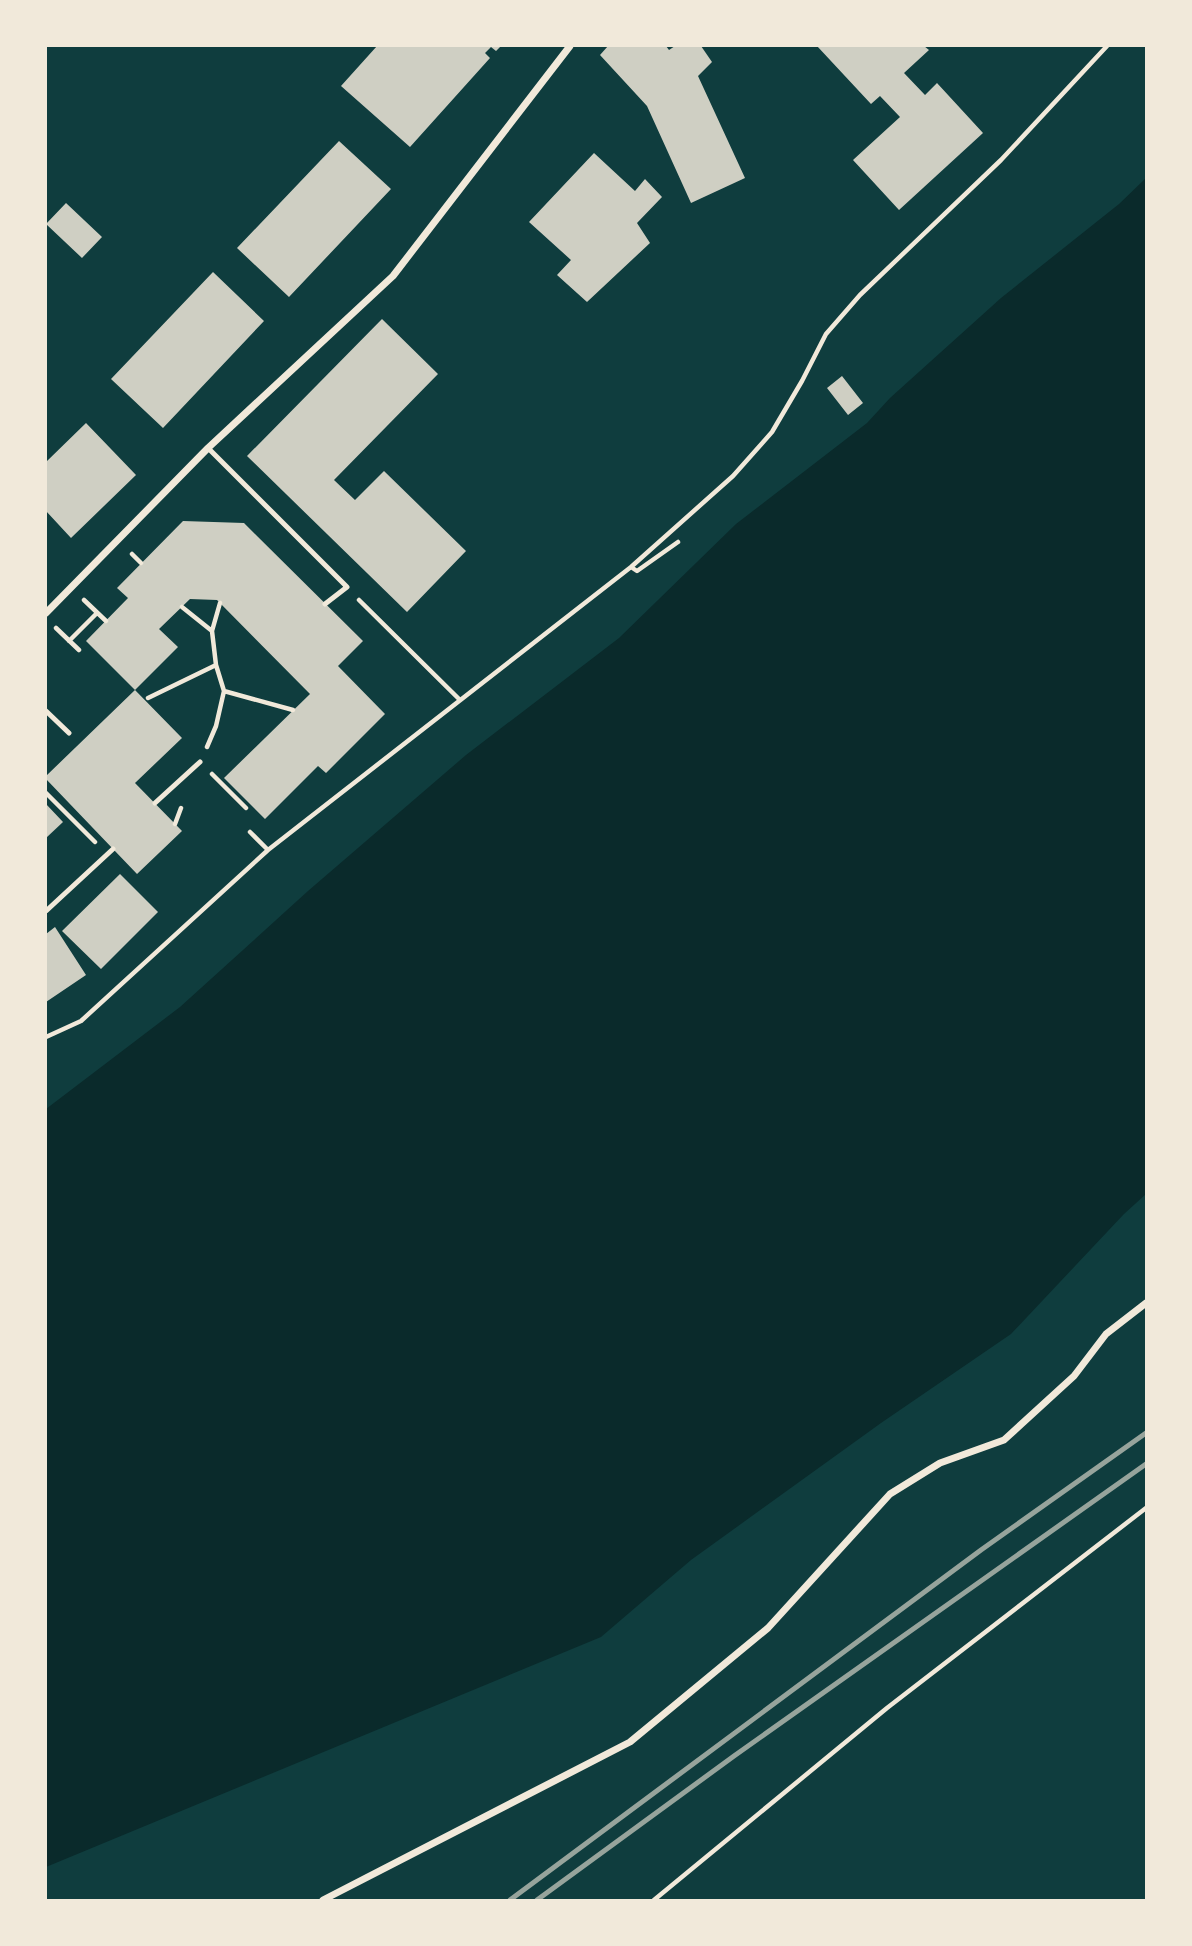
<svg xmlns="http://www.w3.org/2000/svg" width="1192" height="1946" font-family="Manrope,sans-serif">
	<rect width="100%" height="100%" fill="#0f3d3e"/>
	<path fill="#0a2a2b" d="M1146,178v1016l-22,20 -113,120 -130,89 -190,137 -90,77 -555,230v-758l134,-102 128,-116 158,-136 153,-117 117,-114 131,-101 23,-25 111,-100 118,-94z"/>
	<path fill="#cfcfc3" d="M377,46h124l-5,5 -5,-4 -6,6 5,5 -80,89 -69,-61z
		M608,46h58l3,4 6,-4h26l11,16 -14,14 47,102 -54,25 -44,-97 -47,-51z
		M817,46h107l5,4 -25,23 21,22 12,-12 46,50 -84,77 -46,-50 47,-43 -20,-21 -9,8z
		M339,141l52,48 -102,108 -52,-49z
		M594,153l41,38 10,-12 17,18 -25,26 13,20 -63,59 -30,-27 14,-15 -42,-38z
		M66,203l36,34 -20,21 -36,-34z
		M213,272l51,49 -101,107 -52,-49z
		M382,319l56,55 -104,106 21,20 29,-29 82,80 -59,61 -160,-156z
		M842,376l21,27 -15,12 -21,-27z
		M86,423l50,52 -65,63 -25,-27v-49z
		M183,521l61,2 119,118 -25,25 47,48 -59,59 -8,-7 -53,53 -41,-41 86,-84 -93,-94 -27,-1 -31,30 19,18 -43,43 -49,-49 42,-43 -11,-10z
		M135,690l47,48 -47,45 47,48 -45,43 -91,-95v-3z
		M46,804l17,18 -17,16z
		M120,874l38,38 -57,57 -39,-38z
		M55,927l31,48 -40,27v-68z"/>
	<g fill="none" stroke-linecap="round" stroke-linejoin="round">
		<path stroke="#f1e9da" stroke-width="4.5" d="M132,554l9,9
			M631,567l6,4 41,-29
			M84,600l22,21
			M359,600l101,100
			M182,607l30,24 4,34
			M56,628l23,22
			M212,631l8,-28
			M69,641l28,-28
			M148,698l68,-33 8,26 69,19
			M207,747l9,-21 8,-35
			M212,774l34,34
			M46,793l49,49
			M175,824l6,-16
			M250,832l18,18
			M46,1037l35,-16 187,-171 363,-283 102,-91 39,-44 30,-51 24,-47 34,-39 141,-135 106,-114
			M654,1900l233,-192 259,-200"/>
		<path stroke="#f1e9da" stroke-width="5" d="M208,448l139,139 -22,17
			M46,711l23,22
			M155,803l45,-41
			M46,911l67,-62"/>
		<path stroke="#f1e9da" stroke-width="7" d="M46,613l162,-165 185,-172 177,-230
			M323,1900l307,-158 138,-114 122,-134 50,-31 64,-23 70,-64 32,-42 40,-31"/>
		<path stroke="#97a49c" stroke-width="5" d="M510,1900l471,-350 165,-117
			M537,1900l197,-144 412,-292"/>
	</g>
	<rect width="1192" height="1946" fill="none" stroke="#f1e9da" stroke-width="94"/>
</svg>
